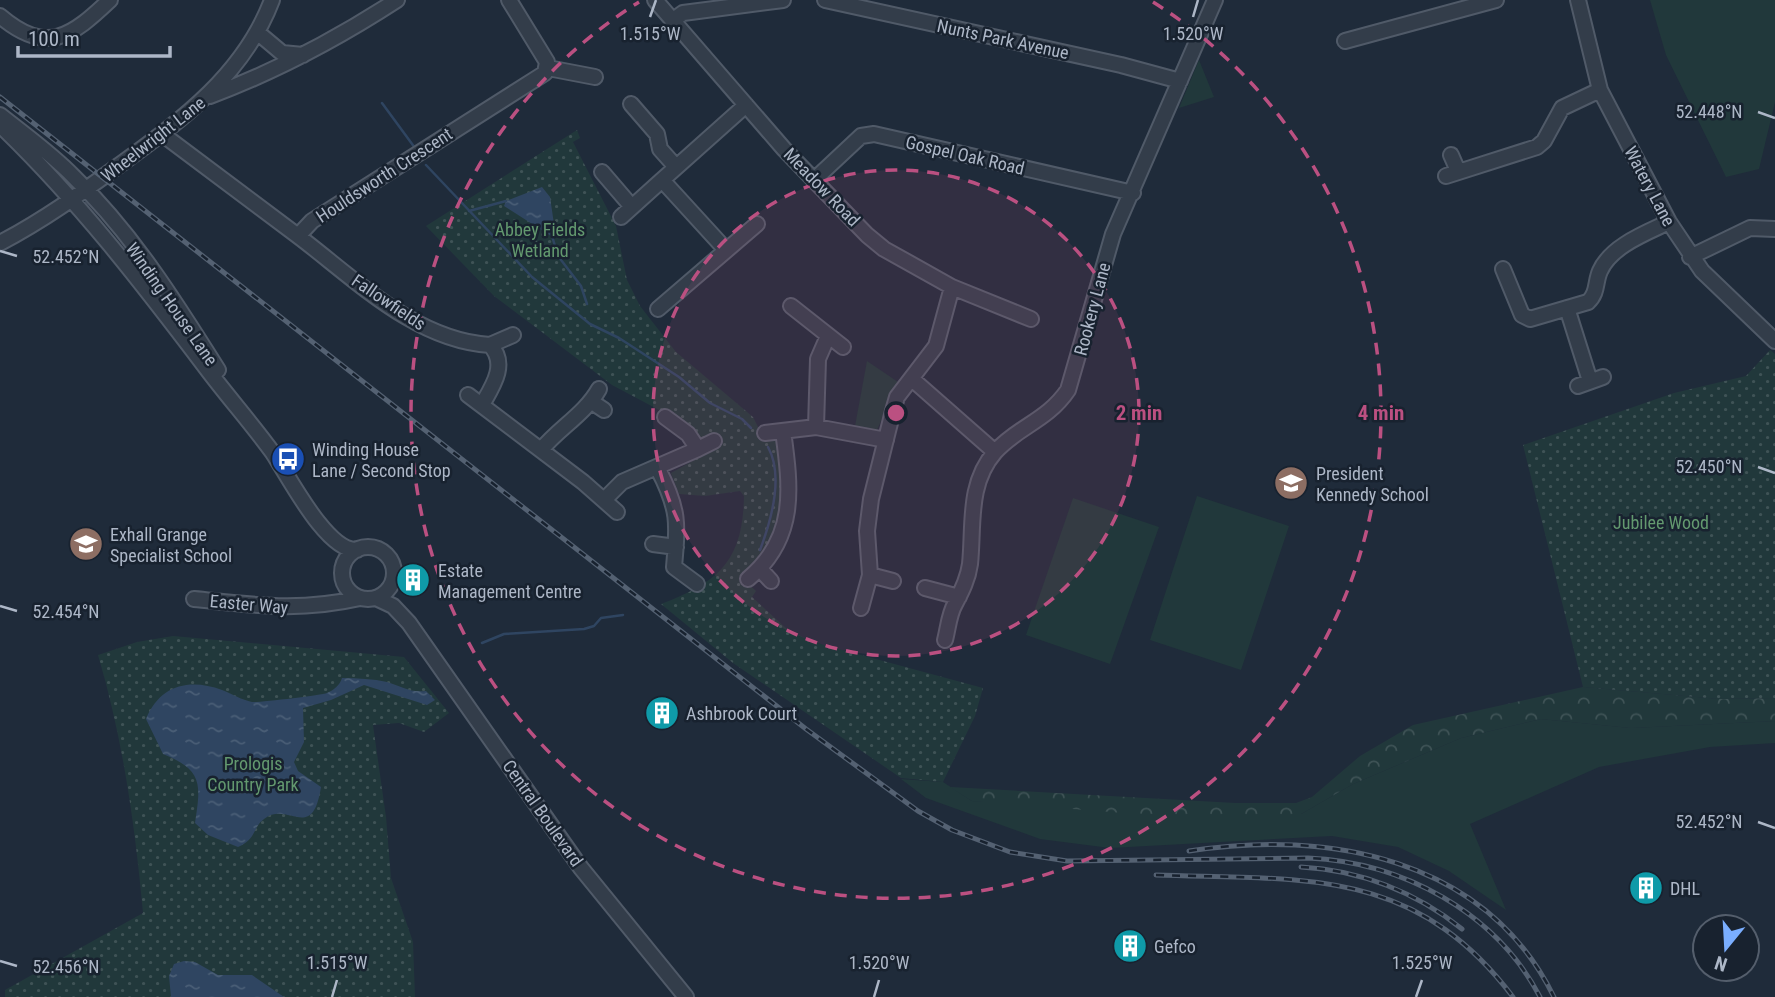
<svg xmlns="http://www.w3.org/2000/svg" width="1775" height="997" font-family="'Roboto Condensed',sans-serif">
	<defs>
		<pattern id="forest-crowns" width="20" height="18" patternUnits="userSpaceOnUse" patternTransform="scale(1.75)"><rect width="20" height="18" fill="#21383b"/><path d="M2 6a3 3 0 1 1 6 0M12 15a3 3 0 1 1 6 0" fill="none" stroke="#3f5356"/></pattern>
		<pattern id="park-dots" width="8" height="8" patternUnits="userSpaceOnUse" patternTransform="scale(1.75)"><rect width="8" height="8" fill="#21383b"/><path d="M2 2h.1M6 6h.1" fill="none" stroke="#3f5356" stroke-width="1.8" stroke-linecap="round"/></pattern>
		<pattern id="water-ripples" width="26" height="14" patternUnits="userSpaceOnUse" patternTransform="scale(1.75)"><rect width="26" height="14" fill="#2f4561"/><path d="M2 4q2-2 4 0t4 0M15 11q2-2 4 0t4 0" fill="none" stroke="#4a5e76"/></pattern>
	</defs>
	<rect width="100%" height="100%" fill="#1f2b3a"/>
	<path fill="#21383b" d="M1650,0h125v102l-16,67 -33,8 -60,-122z
		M1199,60l15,37 -35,11z
		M867,361l31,21 -21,48 -22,-4z
		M1197,496l92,30 -48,144 -91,-30z
		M1073,498l86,29 -49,137 -84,-29z
		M1541,719l90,9 144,-7v22l-65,4 -111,20 -129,57 36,86 -57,-39 -51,-24 -66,-11 -222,12 -70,-9 -114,-41 -25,-19 42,3 29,19 329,13 52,-30 108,-46z"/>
	<path fill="url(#forest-crowns)" d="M1583,687l136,12 56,-1v23l-144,7 -90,-9 -80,19 -108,46 -52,30 -27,5 -151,-6 -151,-12 -22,-14 285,16h61l16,-6 48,-41 53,-31z"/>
	<path fill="url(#park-dots)" d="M577,130l3,8 -7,4 43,84 11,54 13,26 36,46 77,65 12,24h11c11,63 9,88 -34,137l14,13 -4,6 36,33 25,12 170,46 -8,28 -32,66 -42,-4 -168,-115 -72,-59c58,-22 82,-43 83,-108l-4,-5 -35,5 -26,-2 -8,-21 36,-20 -12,-24 -83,-44 -118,-89 -68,-70z
		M1770,350l5,4v344l-56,1 -136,-12 -60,-242 151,-52 72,-17z
		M173,636l231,21 45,56 -25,19 -25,-9 -26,2 13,92 5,61 22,64 2,55h-410v-7l138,-77c-8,-87 -20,-174 -45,-258l39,-13z"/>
	<path fill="url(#water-ripples)" d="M542,187l8,10 5,34 -4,5 -47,-30 2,-5z
		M342,678c16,0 31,1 45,4 14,4 23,11 39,9l9,9 -8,5 -63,-20 -33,15 -28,8 1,34 -10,20 4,9 23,16c-9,57 -33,13 -57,32 -12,9 -7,20 -26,28l-30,-12 -13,-12c6,-39 8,-53 -32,-69l-17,-35c14,-34 43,-41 76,-29 10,4 20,10 30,12 5,1 70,-7 75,-9 7,-3 13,-8 15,-15z
		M184,961l11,1 23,13h34l32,22h-113l-2,-21 5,-12z"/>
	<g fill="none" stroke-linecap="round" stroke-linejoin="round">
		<path stroke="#2f4561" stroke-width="2.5" d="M382,103l33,45
			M426,165l106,112 58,47 29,14 60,39 31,26 32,16 9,9
			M469,211l37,-10
			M552,236l6,20 23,30 6,18
			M760,550c11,-29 24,-74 8,-103
			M482,643l22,-9 80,-5 10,-3 7,-8 22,-3"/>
		<g stroke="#505a68" stroke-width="18">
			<path id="minor" d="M655,0l129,149 83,86 17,14 68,38 79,32
				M825,0l296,65 59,16
				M1578,0l22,90 69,132 33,49 73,70
				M0,16c47,40 72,20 110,-16
				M672,21l11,-8 100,-13
				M257,32l25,21 21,2
				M1345,41l151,-41
				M548,68l47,9
				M210,96c67,-25 127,-57 187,-96
				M631,104l26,30 3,15 16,18
				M0,115c25,20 52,39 74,62 58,56 102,126 144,193
				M0,125c78,75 142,158 207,244 21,28 45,55 66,84 16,24 54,99 84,97
				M162,134l136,102 14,-15 233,-148 2,-11 -38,-62
				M1451,155l7,16
				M602,172l30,35
				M1446,176l91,-29 7,-6 18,-33 38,-18
				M814,180l47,-44 13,-2 259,59
				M621,217l41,-37
				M298,236c57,43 118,105 192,109 18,18 3,41 -7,58
				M0,243c44,-23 81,-50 121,-79 62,-45 123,-90 151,-164
				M726,250l-64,-70 84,-75
				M1690,257l60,-29 25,1
				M1503,269l19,46 8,4 58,-17c10,-9 7,-20 12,-31 11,-25 46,-38 69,-49
				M791,306l52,41
				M1567,308l23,73
				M658,309l99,-85
				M490,345l23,-10
				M912,379l83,73
				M1578,386l25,-9
				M468,395l115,87 34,30
				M592,402l12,8
				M816,427l2,-68 10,-23
				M765,433l51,-6 70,13
				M698,449l16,-8
				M541,450c18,-22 44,-36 58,-61
				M658,469c21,40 20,54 16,98l23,17
				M604,500l18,-18 76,-33 -10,-15 -23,-17
				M653,544l23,3
				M342 573a26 26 0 1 1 52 0a26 26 0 1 1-52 0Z
				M760,569l11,12
				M748,579c49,-41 43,-90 35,-148
				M893,581l-23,-6 -3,-44 4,-32 22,-88 4,-14 39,-51 16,-59
				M925,588l34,9
				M376,598l17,8 16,17 172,245 105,129
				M194,599c61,6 104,13 166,-1
				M861,608l9,-33
				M945,640c3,-11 4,-26 10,-36 7,-13 13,-25 15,-40 4,-38 -3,-80 25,-112 22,-25 52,-31 73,-62l45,-156 102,-234"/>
		</g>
		<use href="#minor" stroke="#333d4a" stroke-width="14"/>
		<g stroke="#546172" stroke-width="5">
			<path id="rail" d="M0,97l806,632 112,82 34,19 58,22 57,9 241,-3c94,4 188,54 232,139
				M1189,851c139,-22 297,7 365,146
				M1301,867c59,3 115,25 161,62
				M1156,875c147,5 258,-9 357,122"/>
		</g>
		<use href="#rail" stroke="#18222f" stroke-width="2.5" stroke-dasharray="8" stroke-linecap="butt"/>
	</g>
	<path fill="none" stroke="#adb7c7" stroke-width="2.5" d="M650,17l6,-17M1193,17l5,-17M1758,112l17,6M0,251l17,5M1758,467l17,6M0,606l17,5M1758,822l17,6M0,961l17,5M332,997l5,-17M874,997l5,-17M1416,997l6,-17"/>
	<circle cx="896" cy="413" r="243" fill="#bb5081" fill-opacity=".12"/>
	<g fill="none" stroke="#bb5081" stroke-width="3.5" stroke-dasharray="12 9">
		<circle cx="896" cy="413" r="243"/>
		<path d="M1153 2A485 485 0 1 1 639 2"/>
	</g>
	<defs>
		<g id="bus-disc" transform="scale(1.75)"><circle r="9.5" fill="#1a4fb4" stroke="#18222f"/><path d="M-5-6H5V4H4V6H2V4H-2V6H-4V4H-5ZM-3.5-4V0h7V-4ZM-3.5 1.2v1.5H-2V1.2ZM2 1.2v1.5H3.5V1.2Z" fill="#fff"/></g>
		<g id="school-disc" transform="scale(1.75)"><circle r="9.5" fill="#8d6e63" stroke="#18222f"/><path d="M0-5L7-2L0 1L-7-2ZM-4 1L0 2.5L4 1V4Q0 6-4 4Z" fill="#fff"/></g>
		<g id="building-disc" transform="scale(1.75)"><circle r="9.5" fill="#0f9aa8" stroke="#18222f"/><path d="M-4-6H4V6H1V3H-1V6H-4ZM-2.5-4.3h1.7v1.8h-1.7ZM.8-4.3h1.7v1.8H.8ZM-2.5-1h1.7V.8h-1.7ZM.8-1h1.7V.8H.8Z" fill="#fff"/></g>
	</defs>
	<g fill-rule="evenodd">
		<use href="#bus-disc" x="288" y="459"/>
		<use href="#school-disc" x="1291" y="483"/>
		<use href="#school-disc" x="86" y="544"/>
		<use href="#building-disc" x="413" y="580"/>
		<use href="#building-disc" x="662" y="713"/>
		<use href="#building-disc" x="1646" y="888"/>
		<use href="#building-disc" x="1130" y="946"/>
	</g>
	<g text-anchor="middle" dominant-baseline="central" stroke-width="5" stroke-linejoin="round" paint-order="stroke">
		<g font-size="18" fill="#adb7c7" stroke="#18222f">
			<text transform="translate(1003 39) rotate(12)">Nunts Park Avenue</text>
			<text transform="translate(153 139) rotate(-38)">Wheelwright Lane</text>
			<text transform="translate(965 155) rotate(13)">Gospel Oak Road</text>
			<text transform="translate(384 175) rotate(-33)">Houldsworth Crescent</text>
			<text transform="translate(1650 186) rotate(62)">Watery Lane</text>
			<text transform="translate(822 187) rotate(46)">Meadow Road</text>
			<text transform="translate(389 302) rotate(34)">Fallowfields</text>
			<text transform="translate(172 304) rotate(55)">Winding House Lane</text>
			<text transform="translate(1092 309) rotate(-75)">Rookery Lane</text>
			<text transform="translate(249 604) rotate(5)">Easter Way</text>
			<text transform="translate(543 813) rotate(55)">Central Boulevard</text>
		</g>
		<g font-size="18" fill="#63996f" stroke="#18222f">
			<text x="540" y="229">Abbey Fields<tspan x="540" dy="21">Wetland</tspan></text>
			<text x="1661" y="522">Jubilee Wood</text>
			<text x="253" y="763">Prologis<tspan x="253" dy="21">Country Park</tspan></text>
		</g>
		<g font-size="18" fill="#adb7c7" stroke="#18222f" text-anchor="start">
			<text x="312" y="449">Winding House<tspan x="312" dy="21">Lane / Second Stop</tspan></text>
			<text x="1316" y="473">President<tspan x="1316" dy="21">Kennedy School</tspan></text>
			<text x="110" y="534">Exhall Grange<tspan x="110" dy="21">Specialist School</tspan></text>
			<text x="438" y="570">Estate<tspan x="438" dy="21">Management Centre</tspan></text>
			<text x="686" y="713">Ashbrook Court</text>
			<text x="1670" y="888">DHL</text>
			<text x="1154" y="946">Gefco</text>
		</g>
	</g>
	<g font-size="18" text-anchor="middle" fill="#adb7c7" stroke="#18222f" stroke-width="5" stroke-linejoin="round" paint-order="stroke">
		<text x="650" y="40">1.515°W</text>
		<text x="1193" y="40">1.520°W</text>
		<text x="1709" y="118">52.448°N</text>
		<text x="66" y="263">52.452°N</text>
		<text x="1709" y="473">52.450°N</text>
		<text x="66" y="618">52.454°N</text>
		<text x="1709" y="828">52.452°N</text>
		<text x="337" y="969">1.515°W</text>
		<text x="879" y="969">1.520°W</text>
		<text x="1422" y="969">1.525°W</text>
		<text x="66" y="973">52.456°N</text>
	</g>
	<circle cx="896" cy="413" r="10" fill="#bb5081" stroke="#18222f" stroke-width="3.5"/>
	<g font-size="21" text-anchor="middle" font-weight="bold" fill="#bb5081" stroke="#18222f" stroke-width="5" stroke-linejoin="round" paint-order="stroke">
		<text x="1139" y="420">2 min</text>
		<text x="1381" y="420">4 min</text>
	</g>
	<g transform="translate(1726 948) rotate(198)"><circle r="33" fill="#18222f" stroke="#545e6c" stroke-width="2"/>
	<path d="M0-5L12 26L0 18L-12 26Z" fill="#7aaeff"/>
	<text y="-10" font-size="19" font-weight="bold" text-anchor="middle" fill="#adb7c7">N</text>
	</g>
	<path d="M18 46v10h152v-10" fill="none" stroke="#adb7c7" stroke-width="3.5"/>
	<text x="28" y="46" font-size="21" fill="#adb7c7" stroke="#18222f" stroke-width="5" paint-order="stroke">100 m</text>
</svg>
